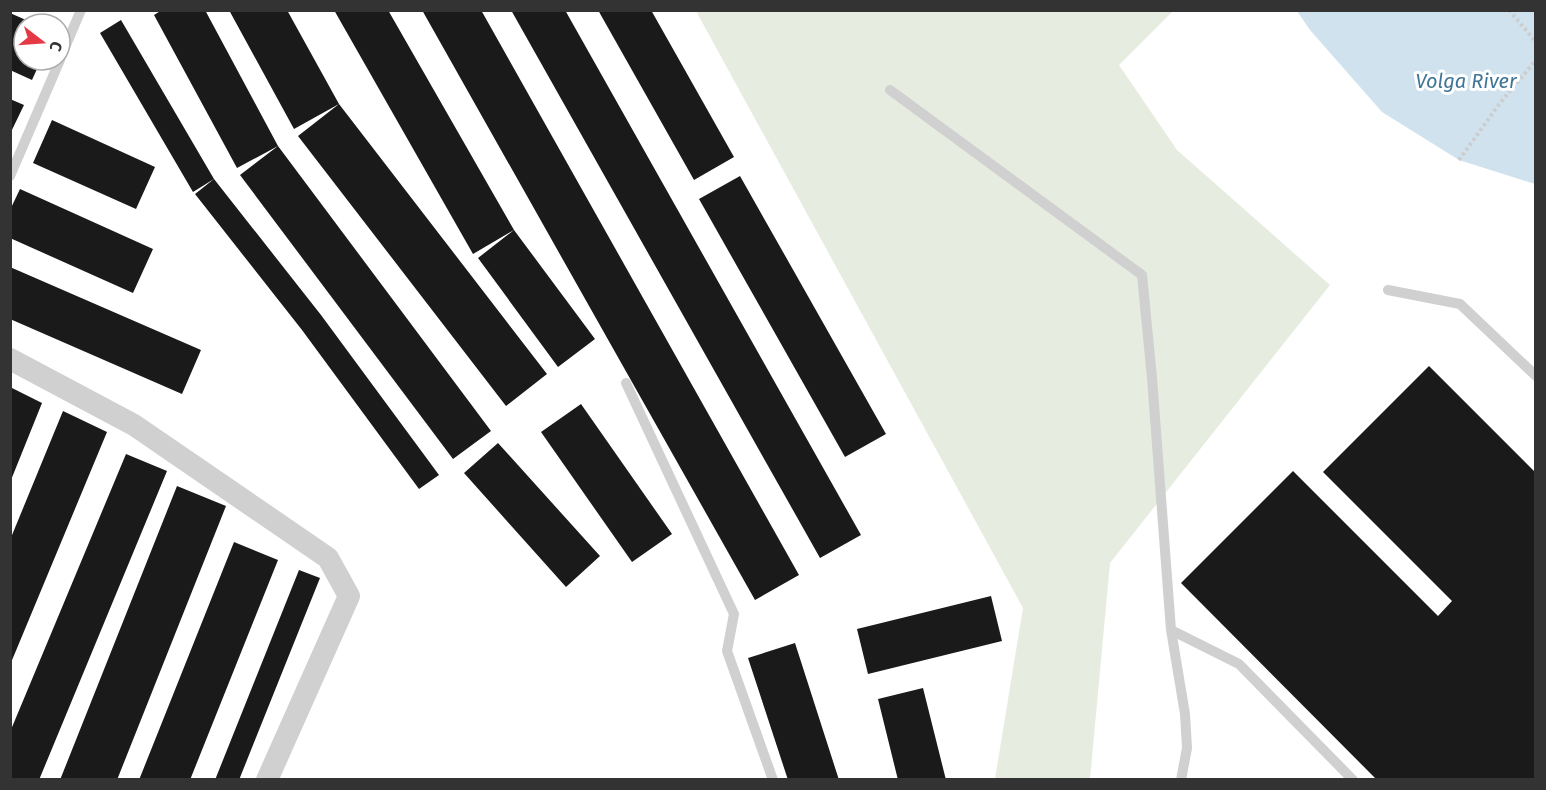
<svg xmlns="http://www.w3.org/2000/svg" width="1546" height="790" font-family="'Fira Sans',sans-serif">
	<rect width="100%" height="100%" fill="#fff"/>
	<path fill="#e6ecdf" d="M696,11h477l-54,54 58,85 153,135 -220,278 -20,216h-95l28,-171z"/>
	<path fill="#cfe2ee" d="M1297,11h238v173l-76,-24 -77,-48 -72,-82z"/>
	<path fill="#1a1a1a" d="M162,10h43l73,136 -41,22 -83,-153z
		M229,10h58l52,94 -45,25z
		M334,10h54l126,220 81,109 -37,28 -80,-109 36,-28 -41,24z
		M422,10h59l318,565 -44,25z
		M511,10h54l296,525 -41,23z
		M598,10h53l83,147 -40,23z
		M10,13l25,11h-11v36h17l-9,20 -22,-10z
		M121,20l93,159 -21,13 -93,-159z
		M10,99l14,6 -14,29z
		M339,104l208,270 -41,32 -208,-270z
		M52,120l103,47 -19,42 -103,-46z
		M278,146l213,285 -38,28 -213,-284z
		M740,176l146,258 -41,23 -146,-258z
		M214,179l107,136 118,160 -20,14 -117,-159 -107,-136z
		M20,189l133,60 -20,44 -123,-55v-28z
		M10,267l191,83 -19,44 -172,-75z
		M1429,366l107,107v307h-159l-196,-197 112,-112 145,145 14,-15 -129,-129z
		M10,387l32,16 -31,77h-1z
		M581,404l91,130 -40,28 -91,-130z
		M63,411l44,21 -97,233v-125z
		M498,443l102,113 -34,31 -102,-114z
		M126,454l41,17 -128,309h-29v-48z
		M177,486l49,20 -109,274h-57z
		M234,542l44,18 -88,220h-51z
		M299,570l21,8 -81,202h-24z
		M991,596l11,45 -134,33 -11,-45z
		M795,643l44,137h-51l-40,-122z
		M923,688l23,92h-48l-20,-81z"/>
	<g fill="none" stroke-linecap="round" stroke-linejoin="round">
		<path stroke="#cdcdcd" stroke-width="4" stroke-dasharray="3 3" stroke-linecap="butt" d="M1509,10l27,32
			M1459,160l41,-57 36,-43"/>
		<path stroke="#d0d0d0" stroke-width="10" d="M60,59l21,-49
			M890,90l252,185 10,103 19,252 68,34 114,116
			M10,176l50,-116
			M1388,290l72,14 76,72
			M626,383l108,231 -7,37 46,129
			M1171,630l14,84 2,34 -6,32"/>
		<path stroke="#d0d0d0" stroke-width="22" d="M10,359l124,66 194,133 21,38 -82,184"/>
	</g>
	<g text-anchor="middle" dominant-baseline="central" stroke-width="6" stroke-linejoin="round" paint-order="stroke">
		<g font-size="20" font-style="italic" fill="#3f7597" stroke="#fff">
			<text x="1466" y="81">Volga River</text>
		</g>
	</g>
	<rect width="1546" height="790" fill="none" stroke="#333333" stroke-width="24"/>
	<g transform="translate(42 42) rotate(107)"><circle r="28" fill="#ffffff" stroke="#adadad" stroke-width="1.5"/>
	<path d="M0-4.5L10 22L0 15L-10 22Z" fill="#e63946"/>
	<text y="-9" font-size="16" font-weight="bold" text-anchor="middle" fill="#333333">С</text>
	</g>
</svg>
